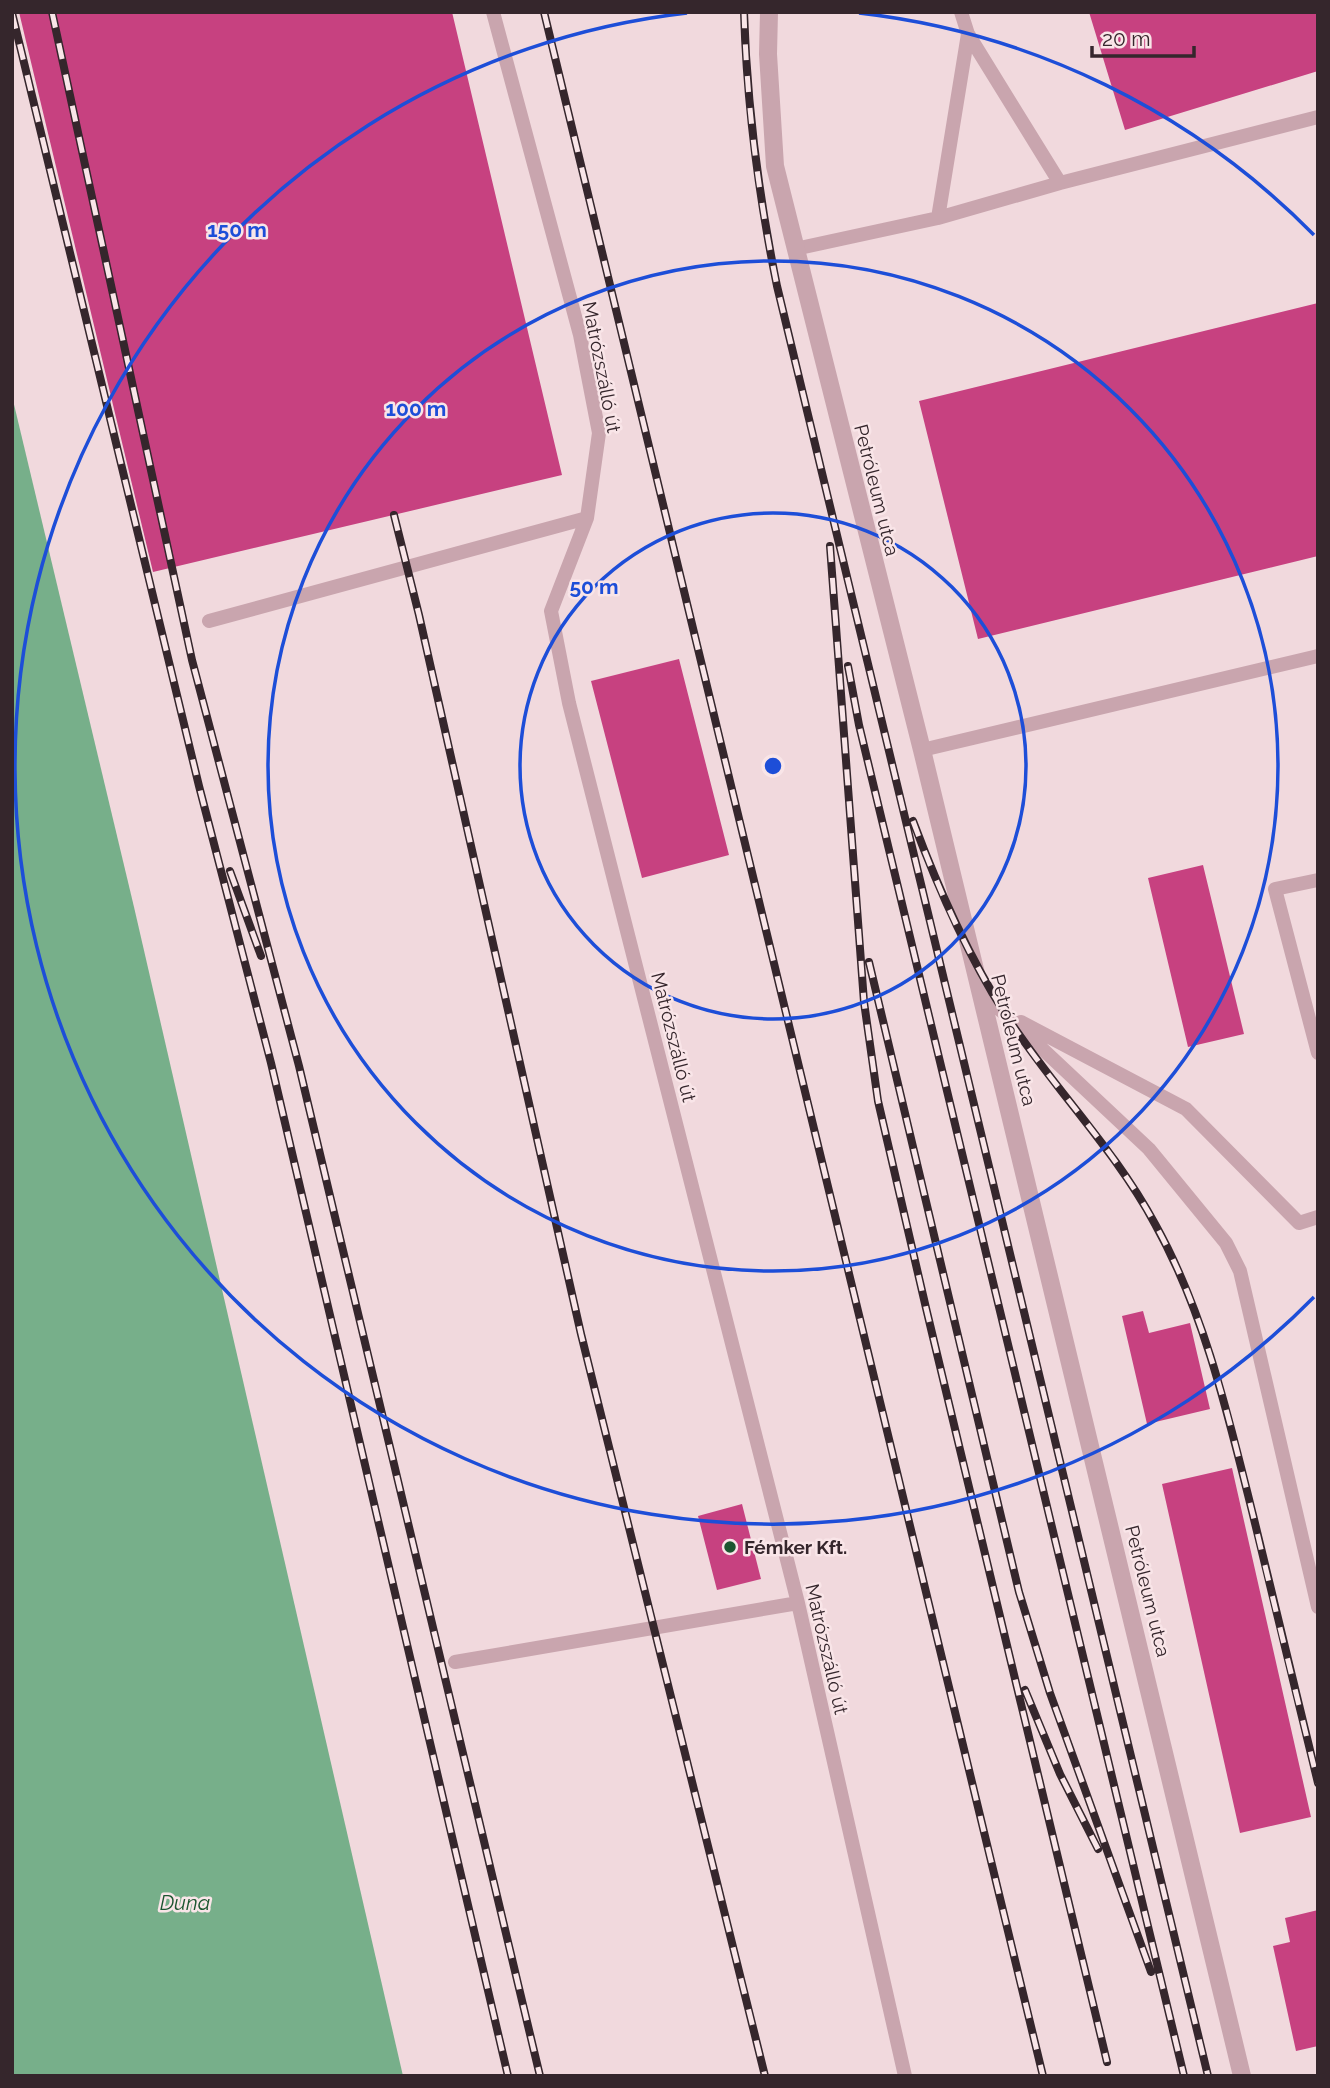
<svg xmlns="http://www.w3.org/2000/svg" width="1330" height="2088" font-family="Raleway,sans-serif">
	<rect width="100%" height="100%" fill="#f1d9dd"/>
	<path fill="#77af8a" d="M12,396l122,511 269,1169h-391z"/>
	<path fill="#c74180" d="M19,12h433l110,463 -409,97z
		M1089,12h229v59l-193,59z
		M1318,303v253l-340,83 -59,-238z
		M679,659l50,196 -87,23 -51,-197z
		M1203,865l41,169 -56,13 -40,-169z
		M1143,1311l6,22 41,-10 20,86 -63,15 -25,-108z
		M1232,1468l79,349 -71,16 -78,-349z
		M742,1504l19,75 -44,11 -19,-74z
		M1318,1910v136l-22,5 -23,-105 17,-4 -5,-24z"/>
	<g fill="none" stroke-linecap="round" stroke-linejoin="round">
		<path stroke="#c9a5ae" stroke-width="14" d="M493,12l87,323 19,98 -12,85 -36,93 18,92 229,900 107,473
			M968,34l92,149
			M938,218l30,-184 -7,-22
			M795,249l143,-31 122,-35 258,-66
			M209,621l378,-103
			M922,750l396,-94
			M1318,880l-43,9 43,164
			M981,995l23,18 145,136 77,94 14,28 78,336
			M1021,1022l165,87 113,114 19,-6
			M455,1662l343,-59"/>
		<path stroke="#c9a5ae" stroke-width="18" d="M769,12l-1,42 7,112 147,584 320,1326"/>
		<g stroke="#35262c" stroke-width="8">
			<path id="rail" d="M52,12l140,648 107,406 241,1010
				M544,12l499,2064
				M744,12c3,95 14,181 33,274l431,1790
				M12,13l187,773 72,277 237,1013
				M394,515l25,100 162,719 184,742
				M830,546l34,456 14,99 48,207 181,754
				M848,666l11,59 325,1351
				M913,821c25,67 53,131 91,191 47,74 109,134 151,212 50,90 73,191 98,291 21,89 43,178 65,268
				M230,871l31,85
				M869,962l150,630 31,101 101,279
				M1025,1690l35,84 38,75"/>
		</g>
		<use href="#rail" stroke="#f9e5e8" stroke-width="5" stroke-dasharray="16" stroke-linecap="butt"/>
	</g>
	<g fill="none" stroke="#1d4ed8" stroke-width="3.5">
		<circle cx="773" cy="766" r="253"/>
		<circle cx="773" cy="766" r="505"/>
		<path d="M1314 1297A758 758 0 1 1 687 13M859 13A758 758 0 0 1 1314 235"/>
	</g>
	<circle fill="#1c5630" stroke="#f9e5e8" stroke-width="2.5" cx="730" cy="1547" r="7"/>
	<g text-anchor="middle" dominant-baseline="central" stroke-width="5" stroke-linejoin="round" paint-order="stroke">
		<g font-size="19" fill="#35262c" stroke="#f9e5e8">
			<text transform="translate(602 367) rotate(79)">Matrózszálló út</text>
			<text transform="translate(877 490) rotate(76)">Petróleum utca</text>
			<text transform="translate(674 1037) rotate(76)">Matrózszálló út</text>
			<text transform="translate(1014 1040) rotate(76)">Petróleum utca</text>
			<text transform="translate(1148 1591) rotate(76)">Petróleum utca</text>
			<text transform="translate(827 1649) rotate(77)">Matrózszálló út</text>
		</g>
		<g font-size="19" font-weight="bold" fill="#35262c" stroke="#f9e5e8" text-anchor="start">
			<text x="744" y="1547">Fémker Kft.</text>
		</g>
		<g font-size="21" font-style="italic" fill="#1c5630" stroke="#f9e5e8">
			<text x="185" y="1902">Duna</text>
		</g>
	</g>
	<circle cx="773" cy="766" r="10" fill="#1d4ed8" stroke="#f9e5e8" stroke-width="3.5"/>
	<g font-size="21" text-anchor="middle" font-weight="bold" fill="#1d4ed8" stroke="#f9e5e8" stroke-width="5" stroke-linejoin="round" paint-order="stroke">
		<text x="237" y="237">150 m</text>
		<text x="416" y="416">100 m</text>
		<text x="594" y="594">50 m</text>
	</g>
	<rect width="1330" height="2088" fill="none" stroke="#35262c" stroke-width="28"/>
	<path d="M1092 46v10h102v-10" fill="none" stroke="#35262c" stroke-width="3.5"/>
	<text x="1102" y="46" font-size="21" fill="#35262c" stroke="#f9e5e8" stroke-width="5" paint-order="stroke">20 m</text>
</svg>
